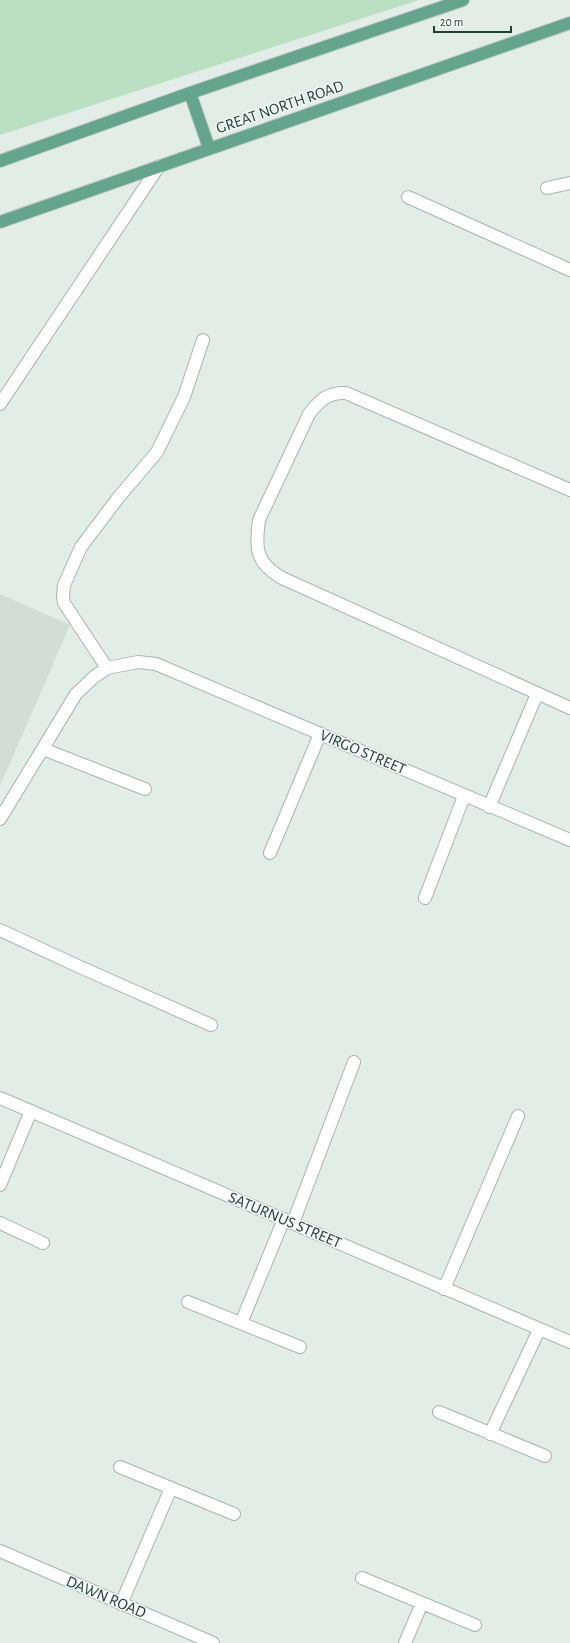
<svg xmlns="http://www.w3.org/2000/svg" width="570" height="1643" font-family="'Alegreya Sans',sans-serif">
	<rect width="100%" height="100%" fill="#e3ede8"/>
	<path fill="#d1ddd7" d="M0,594l70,31 -70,161z"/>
	<path fill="#bbdfc2" d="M0,0h419l-419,135z"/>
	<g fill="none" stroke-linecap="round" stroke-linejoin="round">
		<g stroke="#a5b5af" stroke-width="14">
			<path id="lane" d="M547,188l23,-5
				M408,197l162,73
				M0,404l159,-238
				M107,668l-43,-65 -1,-7 1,-11 17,-38 37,-49 39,-46 27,-55 19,-57
				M43,749l102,40
				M270,853l50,-119
				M425,898l39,-102
				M0,930l80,37 131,58
				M0,1185l31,-74
				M0,1223l43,20
				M293,1223l61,-161
				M444,1289l74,-173
				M188,1302l112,45
				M241,1323l43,-104
				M439,1412l106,44
				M490,1434l49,-104
				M120,1467l114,47
				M362,1578l113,47
				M121,1604l50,-116
				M405,1643l17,-40"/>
		</g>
		<g stroke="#a5b5af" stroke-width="14">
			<path id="street" d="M570,490l-224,-97c-18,-1 -26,7 -37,21l-50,106c-4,29 -3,43 23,58l288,130
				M489,807l48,-113
				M0,819l76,-125 18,-17 13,-9 31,-6 18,2 414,176
				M0,1098l570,244
				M0,1551l213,92"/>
		</g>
		<g stroke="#c1c9c6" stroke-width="14">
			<path id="primary" d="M190,93l19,55
				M0,161l190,-68 273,-93
				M0,222l570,-199"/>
		</g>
		<use href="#lane" stroke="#fff" stroke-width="12"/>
		<use href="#street" stroke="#fff" stroke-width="12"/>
		<use href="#primary" stroke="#65a590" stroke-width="12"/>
	</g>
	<g text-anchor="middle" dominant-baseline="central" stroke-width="3" stroke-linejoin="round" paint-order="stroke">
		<g font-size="16" fill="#213f35" stroke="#f3f9f6">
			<text transform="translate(280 107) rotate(-19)">GREAT NORTH ROAD</text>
			<text transform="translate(363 752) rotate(23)">VIRGO STREET</text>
			<text transform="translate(285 1220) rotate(23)">SATURNUS STREET</text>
			<text transform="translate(106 1597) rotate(23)">DAWN ROAD</text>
		</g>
	</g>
	<path d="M434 26v6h77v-6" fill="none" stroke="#213f35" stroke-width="2"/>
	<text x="440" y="26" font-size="12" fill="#213f35" stroke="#f3f9f6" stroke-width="3" paint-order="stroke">20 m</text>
</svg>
